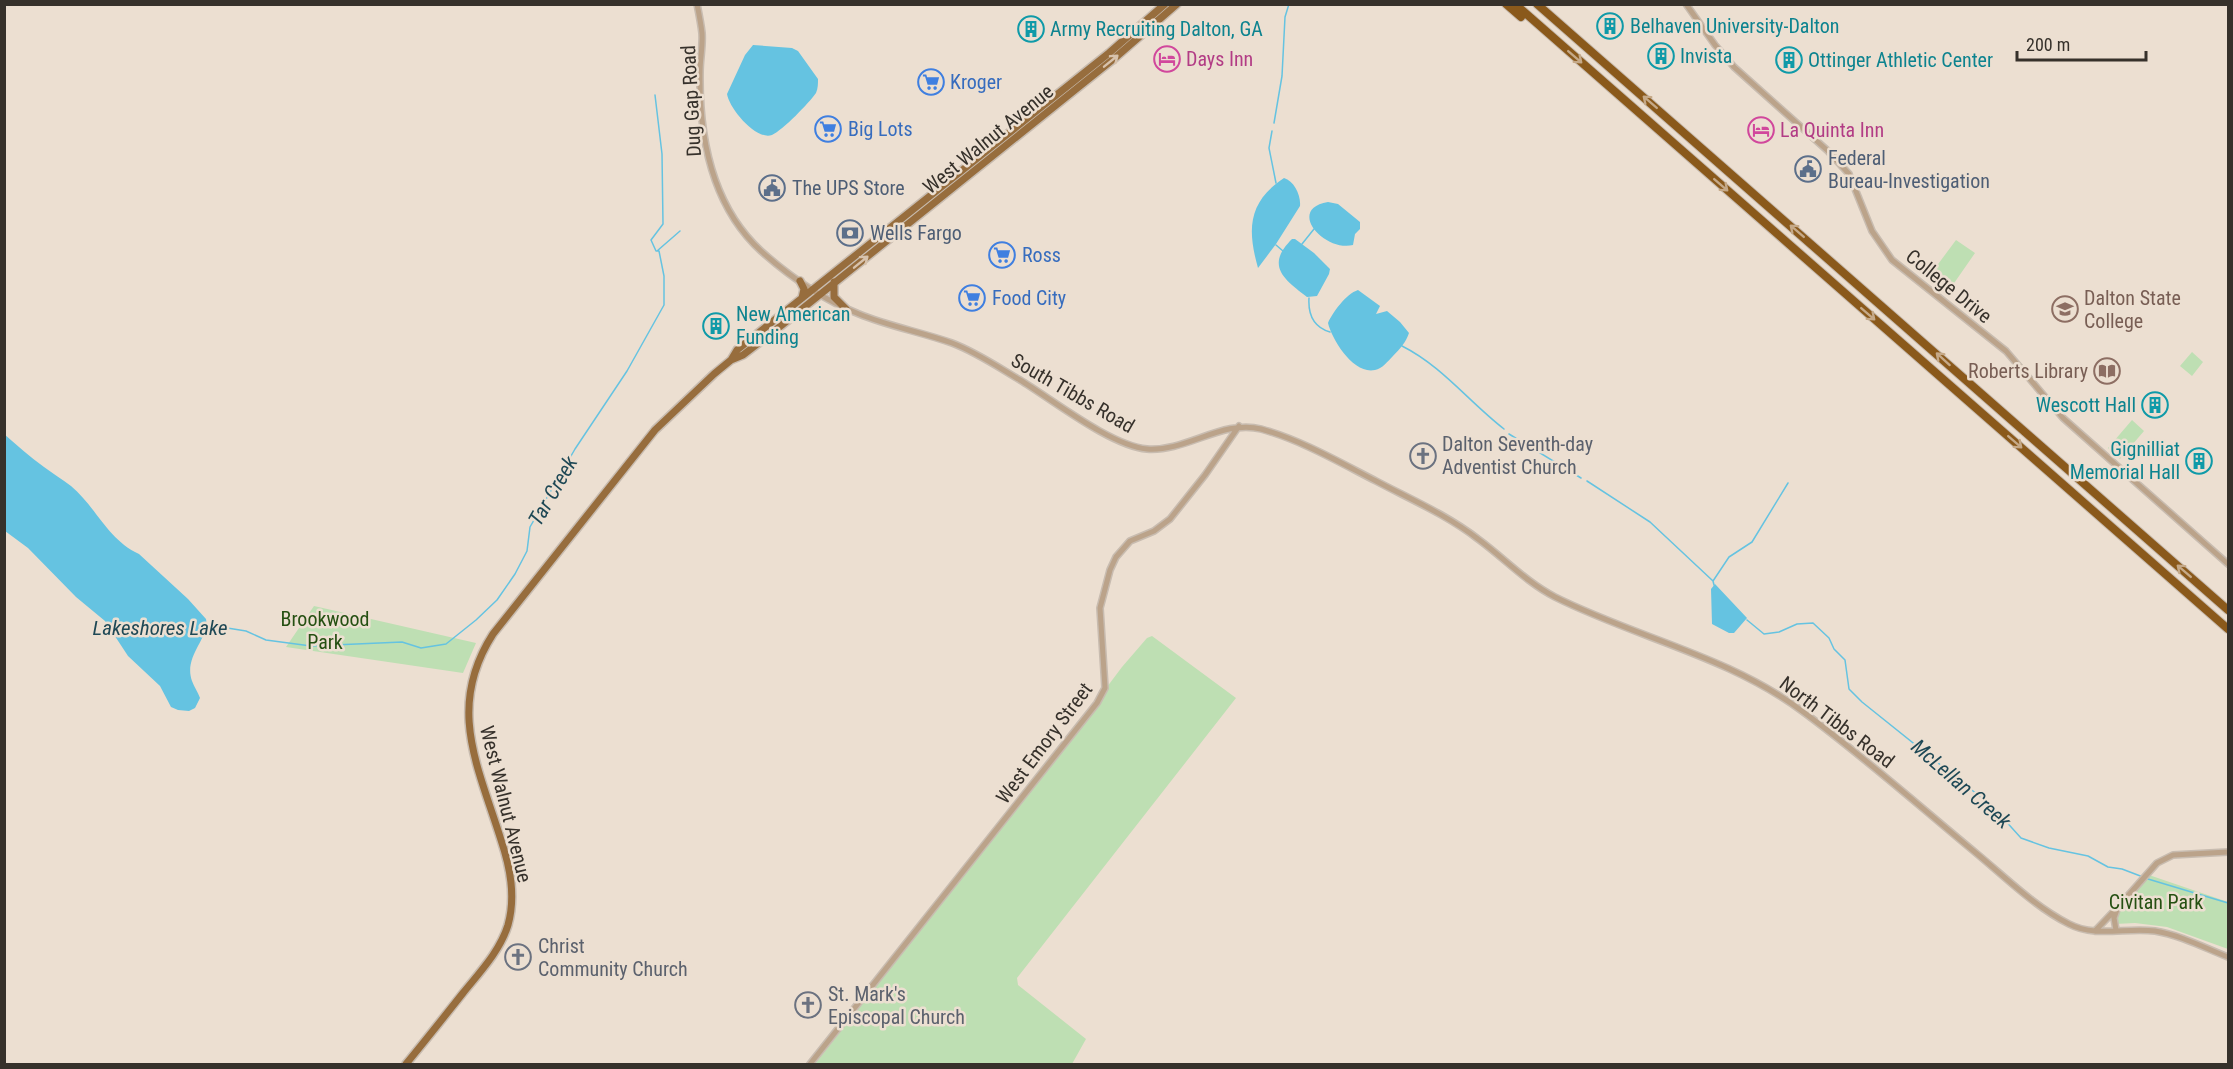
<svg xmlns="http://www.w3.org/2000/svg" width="2233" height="1069" font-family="'Roboto Condensed',sans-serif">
	<rect width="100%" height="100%" fill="#ecdfd1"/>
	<path fill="#bedfb3" d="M1956,240l19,13 -25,36 -20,-14z
		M2192,352l11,10 -11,14 -12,-10z
		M2132,420l12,11 -24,28 -12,-11z
		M314,606l162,37 -13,30 -177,-26z
		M1152,636l84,62 -219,280 1,7 68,54 -14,25h-257l186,-236 121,-161 25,-29z
		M2149,875l79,27v47l-61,-22 -32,-4 -20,1 -3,-4z"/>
	<path fill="#65c3e1" d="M753,45l39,3 6,3 20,28c0,5 0,9 -2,14 -7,10 -33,37 -44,42 -16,6 -43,-27 -45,-41l18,-39z
		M1284,178c10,3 17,17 16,28l-24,38 -18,24c-11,-39 -10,-66 26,-90z
		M1328,202l10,2 22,18v7l-5,5 -2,11c-29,7 -67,-36 -25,-43z
		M1292,239h3l19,14 16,16 -1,5 -12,22 -10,1c-23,-18 -42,-31 -15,-58z
		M1358,290l22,16 -4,8 11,-3 13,11 9,11c-3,9 -9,16 -16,23 -5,5 -11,13 -18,14 -21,5 -43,-30 -47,-47 5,-11 18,-29 30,-33z
		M4,434c13,11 26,23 40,33 8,6 18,12 27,19 25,21 37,54 68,68l49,45 18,20c4,19 -23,37 -14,62 2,6 6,11 8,17l-5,10 -6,3 -11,-1 -7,-3 -11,-21 -32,-30 -23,-35 -29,-24 -48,-49 -23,-17z
		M1715,584l32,34 -13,15h-5l-17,-9 -1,-35z"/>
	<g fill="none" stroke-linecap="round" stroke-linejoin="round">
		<path stroke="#65c3e1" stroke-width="1.5" d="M1274,123l8,-47 3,-59 4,-13
			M1272,131l-3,17 7,35
			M1302,244l12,-15
			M1276,245l7,6
			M657,251l23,-20
			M1309,298c-1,16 4,29 21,34
			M1402,346c40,20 67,56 102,83
			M1509,434l72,44
			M1587,481l63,41 63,59 1,4
			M1713,581l16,-24 23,-15 36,-59
			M1747,620l17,14 15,-2 18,-8 16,-1 16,15 5,11 11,11 4,29 13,13 131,105 28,31 28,10 39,8 20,11 14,2 21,8
			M206,629l15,-2 25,4 20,9 45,6 91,-4 19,6 25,-4 30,-24 21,-20 18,-26 12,-23 3,-24 45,-78 52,-78 37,-66v-29l-5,-25h-3l-5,-11 12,-16 -1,-70 -7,-59
			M2148,879l80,24"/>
		<g stroke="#c8bcb0" stroke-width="8">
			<path id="tertiary" d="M697,4c2,10 4,20 5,29 1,13 -2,26 -2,39 -1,65 11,133 61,179 28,25 63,49 98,63 29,12 62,18 93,29 24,9 46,24 68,37 33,20 91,66 127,69 39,3 76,-30 114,-20 40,11 78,33 115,52 34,18 71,34 102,58 26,19 48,43 77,58 82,41 173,59 247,114 60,44 116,94 174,142 29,24 59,54 93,71 27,14 57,3 86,7 25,4 50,17 73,26
				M1686,4l29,41 19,22 94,84 21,23 23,57 20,29 114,91 57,67 165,146
				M2116,930l-2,-12 4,-11 39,-44 16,-8 55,-3
				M2095,931l20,-21
				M810,1064l287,-361 8,-15 -5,-80 10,-38 6,-13 14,-16 24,-10 16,-12 35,-44 34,-49"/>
		</g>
		<g stroke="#c8bcb0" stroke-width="10">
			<path id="primary" d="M800,281l4,8 -2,9
				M834,282v15l12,12
				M731,360l6,-10 372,-297 56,-49
				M406,1064c19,-23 38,-47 57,-71 17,-21 37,-42 45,-68 8,-29 2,-58 -7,-85 -23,-74 -55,-133 -8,-206l162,-204 59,-56 17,-14 12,-5 39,-30 334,-268 61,-53"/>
		</g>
		<g stroke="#c8bcb0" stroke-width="10">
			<path id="motorway" d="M1506,4l15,13
				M1515,4l713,625
				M1537,4l691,606"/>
		</g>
		<use href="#tertiary" stroke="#bba38a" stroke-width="5"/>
		<use href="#primary" stroke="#976d3d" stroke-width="7"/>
		<use href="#motorway" stroke="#8a591b" stroke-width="8"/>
	</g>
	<defs><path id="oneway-shaft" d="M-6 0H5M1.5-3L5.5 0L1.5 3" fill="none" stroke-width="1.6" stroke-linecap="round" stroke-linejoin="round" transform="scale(1.5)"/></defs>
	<g stroke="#c5a988">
		<use href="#oneway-shaft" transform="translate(1575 57) rotate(41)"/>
		<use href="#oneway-shaft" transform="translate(1650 102) rotate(-139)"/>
		<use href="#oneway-shaft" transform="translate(1721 185) rotate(41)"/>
		<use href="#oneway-shaft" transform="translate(1797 231) rotate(-139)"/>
		<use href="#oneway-shaft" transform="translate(1868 314) rotate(41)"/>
		<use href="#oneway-shaft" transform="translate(1943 359) rotate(-138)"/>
		<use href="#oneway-shaft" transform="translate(2015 442) rotate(41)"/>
		<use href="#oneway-shaft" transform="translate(2184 571) rotate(-139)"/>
	</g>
	<g stroke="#d7c2ac">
		<use href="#oneway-shaft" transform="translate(1111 61) rotate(-39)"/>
		<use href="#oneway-shaft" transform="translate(861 262) rotate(-39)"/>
	</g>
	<defs>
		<g id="building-ring" transform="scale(1.35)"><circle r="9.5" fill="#ecdfd1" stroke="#0f9aa8" stroke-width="1.5"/><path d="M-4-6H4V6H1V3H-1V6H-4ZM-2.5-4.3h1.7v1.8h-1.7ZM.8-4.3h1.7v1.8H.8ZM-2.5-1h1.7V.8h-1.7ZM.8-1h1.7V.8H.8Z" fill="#0f9aa8"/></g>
		<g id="hotel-ring" transform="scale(1.35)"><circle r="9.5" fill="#ecdfd1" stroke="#d1479c" stroke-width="1.5"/><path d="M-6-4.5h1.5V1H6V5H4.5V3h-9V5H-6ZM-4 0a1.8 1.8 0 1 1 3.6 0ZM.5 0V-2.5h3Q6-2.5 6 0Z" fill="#d1479c"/></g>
		<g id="supermarket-ring" transform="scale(1.35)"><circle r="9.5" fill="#ecdfd1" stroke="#3f7fe0" stroke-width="1.5"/><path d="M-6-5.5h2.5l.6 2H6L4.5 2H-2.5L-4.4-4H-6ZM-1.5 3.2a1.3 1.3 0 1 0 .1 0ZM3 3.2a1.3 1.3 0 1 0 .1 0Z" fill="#3f7fe0"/></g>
		<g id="civic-ring" transform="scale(1.35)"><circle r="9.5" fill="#ecdfd1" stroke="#5c6f8a" stroke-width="1.5"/><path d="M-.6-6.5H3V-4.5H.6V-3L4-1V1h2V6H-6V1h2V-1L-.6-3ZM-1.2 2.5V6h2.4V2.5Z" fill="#5c6f8a"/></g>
		<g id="bank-ring" transform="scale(1.35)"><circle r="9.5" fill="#ecdfd1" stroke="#5c6f8a" stroke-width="1.5"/><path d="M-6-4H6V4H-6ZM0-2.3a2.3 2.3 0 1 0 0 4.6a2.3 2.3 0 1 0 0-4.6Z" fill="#5c6f8a"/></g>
		<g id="university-ring" transform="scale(1.35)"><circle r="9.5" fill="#ecdfd1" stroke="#8d6e63" stroke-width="1.5"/><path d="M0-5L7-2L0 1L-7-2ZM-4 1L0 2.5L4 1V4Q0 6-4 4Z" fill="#8d6e63"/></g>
		<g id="library-ring" transform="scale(1.35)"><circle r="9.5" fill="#ecdfd1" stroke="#8d6e63" stroke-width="1.5"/><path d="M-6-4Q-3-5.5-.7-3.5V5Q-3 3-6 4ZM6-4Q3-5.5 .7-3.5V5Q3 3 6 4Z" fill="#8d6e63"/></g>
		<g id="church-ring" transform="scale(1.35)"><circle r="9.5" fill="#ecdfd1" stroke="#6b7280" stroke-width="1.5"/><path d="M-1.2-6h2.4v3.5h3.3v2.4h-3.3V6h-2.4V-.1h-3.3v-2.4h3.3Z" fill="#6b7280"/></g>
	</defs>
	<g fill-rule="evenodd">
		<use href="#building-ring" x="1610" y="26"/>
		<use href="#building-ring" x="1031" y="29"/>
		<use href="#building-ring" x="1661" y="56"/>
		<use href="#hotel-ring" x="1167" y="59"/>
		<use href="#building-ring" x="1789" y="60"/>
		<use href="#supermarket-ring" x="931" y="82"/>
		<use href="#supermarket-ring" x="828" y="129"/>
		<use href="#hotel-ring" x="1761" y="130"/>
		<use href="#civic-ring" x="1808" y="169"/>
		<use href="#civic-ring" x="772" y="188"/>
		<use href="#bank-ring" x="850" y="233"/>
		<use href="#supermarket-ring" x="1002" y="255"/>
		<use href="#supermarket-ring" x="972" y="298"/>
		<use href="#university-ring" x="2065" y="309"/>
		<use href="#building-ring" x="716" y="326"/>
		<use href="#library-ring" x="2107" y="371"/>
		<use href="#building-ring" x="2155" y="405"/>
		<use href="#church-ring" x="1423" y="456"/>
		<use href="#building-ring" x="2199" y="461"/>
		<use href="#church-ring" x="518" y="957"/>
		<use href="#church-ring" x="808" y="1005"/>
	</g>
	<g text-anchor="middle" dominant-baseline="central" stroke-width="5" stroke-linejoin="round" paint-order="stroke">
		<g font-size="20" fill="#0d838f" stroke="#ecdfd1" text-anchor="start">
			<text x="1630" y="26">Belhaven University-Dalton</text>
			<text x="1050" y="29">Army Recruiting Dalton, GA</text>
			<text x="1680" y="56">Invista</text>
			<text x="1808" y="60">Ottinger Athletic Center</text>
			<text x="736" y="314">New American<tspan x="736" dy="23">Funding</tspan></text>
			<text x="2136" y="405" text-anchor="end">Wescott Hall</text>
			<text x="2180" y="449" text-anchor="end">Gignilliat<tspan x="2180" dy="23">Memorial Hall</tspan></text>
		</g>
		<g font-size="20" fill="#b23c85" stroke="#ecdfd1" text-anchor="start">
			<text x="1186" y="59">Days Inn</text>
			<text x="1780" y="130">La Quinta Inn</text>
		</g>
		<g font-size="20" fill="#366cbe" stroke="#ecdfd1" text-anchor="start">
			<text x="950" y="82">Kroger</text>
			<text x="848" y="129">Big Lots</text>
			<text x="1022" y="255">Ross</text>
			<text x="992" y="298">Food City</text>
		</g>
		<g font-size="20" fill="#36312b" stroke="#ecdfd1">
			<text transform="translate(691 101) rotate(-93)">Dug Gap Road</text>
			<text transform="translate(988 139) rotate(-39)">West Walnut Avenue</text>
			<text transform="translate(1949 286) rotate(39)">College Drive</text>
			<text transform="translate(1073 393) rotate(30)">South Tibbs Road</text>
			<text transform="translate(1837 722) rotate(37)">North Tibbs Road</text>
			<text transform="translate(1044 743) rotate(-53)">West Emory Street</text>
			<text transform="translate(506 804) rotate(76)">West Walnut Avenue</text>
		</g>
		<g font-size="20" fill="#4e5e75" stroke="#ecdfd1" text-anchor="start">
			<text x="1828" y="158">Federal<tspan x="1828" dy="23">Bureau-Investigation</tspan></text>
			<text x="792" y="188">The UPS Store</text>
			<text x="870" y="233">Wells Fargo</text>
		</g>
		<g font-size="20" fill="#785e54" stroke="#ecdfd1" text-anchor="start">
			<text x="2084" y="298">Dalton State<tspan x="2084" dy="23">College</tspan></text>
			<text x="2088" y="371" text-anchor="end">Roberts Library</text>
		</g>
		<g font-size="20" fill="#5b616d" stroke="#ecdfd1" text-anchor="start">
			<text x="1442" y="444">Dalton Seventh-day<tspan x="1442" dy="23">Adventist Church</tspan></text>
			<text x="538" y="946">Christ<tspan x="538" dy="23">Community Church</tspan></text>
			<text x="828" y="994">St. Mark's<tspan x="828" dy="23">Episcopal Church</tspan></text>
		</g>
		<g font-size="20" fill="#255012" stroke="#ecdfd1">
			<text x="325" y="619">Brookwood<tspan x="325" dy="23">Park</tspan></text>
			<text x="2156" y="902">Civitan Park</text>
		</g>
		<g font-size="21" font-style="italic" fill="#1e4855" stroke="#ecdfd1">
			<text transform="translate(553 491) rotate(-60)">Tar Creek</text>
			<text x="160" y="628">Lakeshores Lake</text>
			<text transform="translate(1961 784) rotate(41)">McLellan Creek</text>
		</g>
	</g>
	<rect width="2233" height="1069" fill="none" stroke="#36312b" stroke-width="12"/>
	<path d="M2017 51v9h129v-9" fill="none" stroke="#36312b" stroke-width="3"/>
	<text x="2026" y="51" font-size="18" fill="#36312b" stroke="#ecdfd1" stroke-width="4.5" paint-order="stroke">200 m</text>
</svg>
